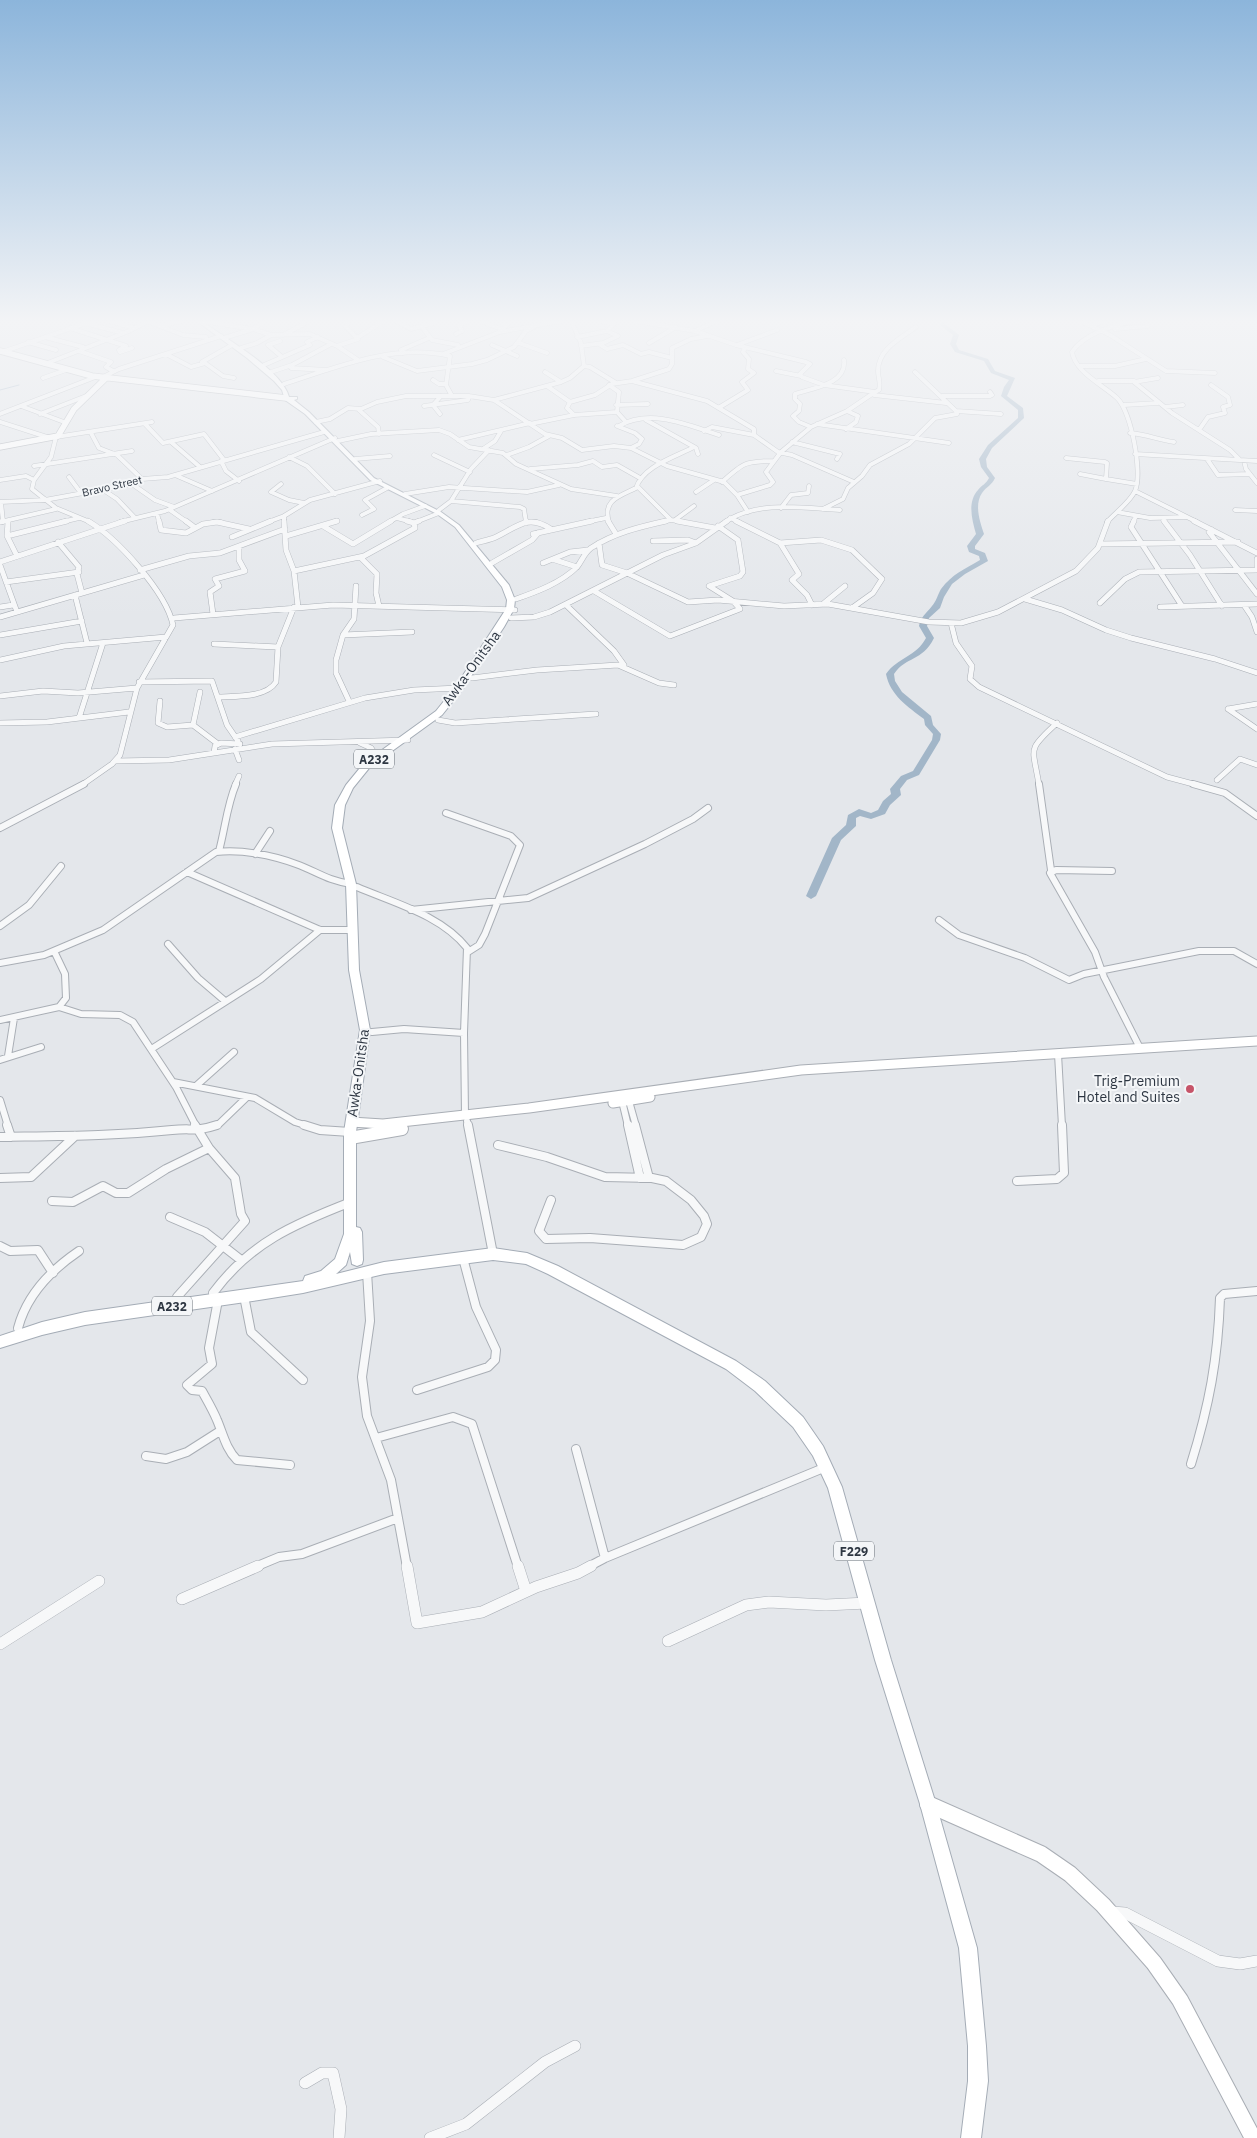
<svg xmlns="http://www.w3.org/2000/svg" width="1257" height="2138" font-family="'IBM Plex Sans',sans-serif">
	<rect width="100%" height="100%" fill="#e4e7eb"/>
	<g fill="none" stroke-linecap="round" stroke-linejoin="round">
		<path stroke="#a2b6c8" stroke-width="1" d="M0,390l19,-5"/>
		<path fill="#a2b6c8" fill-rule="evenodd" d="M944,319h4l-3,5 14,11 -3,9 3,6 29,9 7,12 20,7 -8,18 16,12 1,10 -32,30 -6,11 1,8 8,11c-3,7 -9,9 -13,15 -8,12 -2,29 2,41l-9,12v3l10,4 3,8 -23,13 -13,10 -8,13 -4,11 -11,10 -2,8 7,12c-12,24 -28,18 -40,36l1,7 7,11 29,24 2,9 8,9 -1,6 -21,35 -12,5 -7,9 1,6 -11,10 -5,9 -14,5 -11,-3 -4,2v8l-15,14 -25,56 -5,3 -5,-3 26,-58 14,-13 2,-10 11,-6 12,4 7,-3 5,-9 8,-7 -1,-5 11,-13 12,-5 19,-31 1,-6 -8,-9 -1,-6c-16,-12 -34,-24 -38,-45 12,-17 30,-17 40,-36l-7,-12c2,-10 7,-12 13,-20 4,-4 6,-12 9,-17 11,-15 24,-20 39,-29l-1,-4 -10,-4 -2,-6 9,-12c-4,-14 -9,-32 2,-44 4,-5 8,-6 11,-12l-8,-11 -2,-8 9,-14 30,-27v-8l-17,-14 3,-9 5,-7 -18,-7 -7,-12 -29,-9 -5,-8 3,-9 -14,-11z"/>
		<g stroke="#a9aeb5" stroke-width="5">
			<path id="street-far4" d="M102,319l32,9
				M392,319l19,10 23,-6 -3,-4
				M475,319l26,10
				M592,319l22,5 -7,7
				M624,319l71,12 41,14 70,17 4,2 -10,10 2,3 22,8 51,7 -28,19 -36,16 -30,25 -15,20 7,10 -3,3 -33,10
				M1076,319l34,16 56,36 49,2
				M571,320l10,23 3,23
				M147,321l36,14 23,2
				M202,321l51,8 18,6 39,-1 27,12 21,14
				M85,323l38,10
				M160,326l22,-5
				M1091,326l13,-5 -1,-2
				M422,327l10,13 26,5
				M70,328l56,18 -7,4 1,2 12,-4
				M1115,329l33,-3
				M500,331l13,-12
				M695,331l26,-12
				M456,334l6,-3 -3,-6 15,-6
				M283,335l21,-11 -1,-5
				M45,337l38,10
				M577,337l30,-6 11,5 -15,7 -22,3
				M224,338l29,-9 15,-10
				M357,338l28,-18 7,-1
				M280,341l-12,4 14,12
				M28,342l28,8
				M519,343l28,10
				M649,343l27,-16
				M599,344l8,5 16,-4 18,9 8,-2 23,6
				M492,345l25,11
				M737,345l40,-15
				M337,346l21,-7 -12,-12 4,-8
				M241,348l16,-5 14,-8
				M79,351l32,11 -5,5 7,4
				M2,352l96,-33
				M403,353l-2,-3 28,-12
				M166,354l25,13 14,-4 18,13 11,2
				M443,354l57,-22 72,-13
				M383,357l34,14 55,-7 15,-4 27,-13 12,-16 8,-4
				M202,362l30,-17
				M45,364l84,-33 23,-12
				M264,365l46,-20 -3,-3 11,-5
				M584,366l6,1 26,16
				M1080,366h35l31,-7
				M291,368l36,2
				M776,371l25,5
				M271,372l21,-7 39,-21
				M545,372l16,10
				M915,372l41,39
				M103,377l16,-8 102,-33
				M43,378l23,-8
				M1158,378l-24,4 38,31 58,37 9,9
				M433,380l6,4h7
				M632,381l75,20 47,28v6l24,17 14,3 62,27
				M1098,381h36
				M284,384c53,-17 110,-41 166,-28l-4,29 6,11
				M609,385l10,7 -2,20 9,10
				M547,386l23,16
				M875,392l4,-2c2,-8 -1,-12 -1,-19 0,-22 23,-33 38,-44
				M874,395l72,8
				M942,396h48l2,-1 -2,-3
				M494,400l67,-18 9,-4 14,-12
				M616,405l32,-1
				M1124,405l34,-2
				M21,406l43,16
				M424,406l44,-6 1,-4
				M720,407l28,-17 -6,-8 12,-9 -6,-4 1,-10 -6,-7 2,-4
				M1165,407l18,-2
				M359,410l19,17 1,7
				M0,414l98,-38
				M40,414l46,-18
				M440,414l-7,-9 8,-9
				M574,415l-7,-7 3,-6 25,-7 17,-11 20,-3 37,-12 3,-5v-16l19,-9 16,-3
				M646,420l50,28 2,6
				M0,422l50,16
				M316,422l14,-3 18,-11 13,1 16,-7 29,-6h63l25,4 51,34 17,4 20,12 32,-4 17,2 36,18 57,16 13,13 11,17
				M145,424l18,19 41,-9 20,26
				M530,424l44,-9 43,-3
				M817,424l132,19
				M617,426l18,7 7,6 -3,5 -8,4
				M619,426c31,-18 69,-1 100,9
				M811,427l-12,-5 -6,-6 6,-5 1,-7 -5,-5v-5c18,-6 52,-10 49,-34
				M846,429l10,-7 2,-6 -11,-5
				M1199,430l9,-13 17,-4 -2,-6 7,-2 -2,-8 -17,-12
				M704,431l8,-4 42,8
				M91,433l8,15 18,7 25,24
				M1130,433c16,1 28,7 44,9
				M458,440l72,-17
				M338,441l33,-7 68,-4 11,4 19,13 34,6 13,11 55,25 46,7
				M171,442l29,25
				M792,442l48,12 -3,5
				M483,449l12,-8 6,-10
				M1135,454l122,7
				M434,455l36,17
				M507,455l22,-8 20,-11
				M289,457l18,9 28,28
				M1066,458l39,4 2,1 -1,16 31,5
				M355,459l35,-3
				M1207,459l11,16 32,-1
				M221,461l5,10 13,10
				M1244,461l2,8 11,14
				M34,466l98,-15
				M530,469l48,-4 15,-4 9,6 15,-2 23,13
				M1080,474l26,5
				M175,475l37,16
				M69,477l12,16
				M0,480l26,-4 8,4
				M722,482c21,-19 23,-21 52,-21
				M132,484l23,16 19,7
				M281,484l-10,8 18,8 15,3
				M638,487l33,33
				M102,489l15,10 18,19
				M1135,491l62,31
				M696,492l18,-12
				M405,494l44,-7 78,5 32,-7
				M451,501l69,6 4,2 2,13
				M0,502l45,-2 87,-16 10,-5 26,-2 156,-45
				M1,502l2,20
				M781,508l10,-13 17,-2 1,-7
				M823,509l20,-10 5,-11 14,-12 8,-11 39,-21 26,-26 22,-4 -1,-3 45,3
				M170,510l17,12
				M439,510l12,-9 20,-32 18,-19
				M1235,510l22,1
				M1117,512l33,6 36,-1
				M157,513l2,9
				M362,515l12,-6 -9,-9 22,-12
				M397,518l15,4
				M730,518l9,4
				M1162,518l3,4
				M675,520l19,-14
				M0,522l56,-13
				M62,522l17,-4
				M90,522l-34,-14 -24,-19 2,-9 17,-23 5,-20 96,-15
				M120,522l45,-11 170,-73
				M213,522h8
				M268,522l16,-6
				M284,522v-6l26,-16 70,-19
				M333,522l4,-1
				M389,522l14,-8 22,-8
				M416,522l23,-9
				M527,522h10
				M586,522l20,-4
				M609,522c-7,-22 11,-26 27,-34 7,-22 39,-31 58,-41
				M661,522l10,-2 13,2
				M725,522c33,-22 78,-14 115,-12
				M1107,522c8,-9 23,-20 28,-31 8,-18 -4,-80 -18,-93 -14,-13 -42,-26 -45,-46 13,-20 45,-27 67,-33
				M1133,522l3,-6"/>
		</g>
		<g stroke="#a9aeb5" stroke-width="6">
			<path id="street-far3" d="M159,521l2,9 25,3 17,-9 14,-2 32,7
				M186,521l8,6
				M284,521l2,29 8,21 4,36
				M407,521l7,2
				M526,521v2
				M608,521l8,13
				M677,521l38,7
				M736,521l44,22 41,-3 31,10 30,29 -9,14 -21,15
				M1134,521l-3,6 51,79
				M1164,521l26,34 32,51
				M1194,521l63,32
				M0,522l4,-1
				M8,522l-1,14 10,20
				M323,526l30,18 38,-23
				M1212,530l-3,2 48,62
				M533,534l59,-13
				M7,536l60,-15
				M286,536l51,-15
				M232,537l39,-16
				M653,541l35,-1 8,3
				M58,542l21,25 -2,7 5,19
				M476,543c6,-2 14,-3 20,-6 20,-9 31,-24 55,-8
				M599,543l3,22 25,8 61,29 30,-2 66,6 44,-2 101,18 32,1 37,-11 78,-41 22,-23 10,-27
				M780,543l19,31 -7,6 15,15 5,10
				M1100,544l138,-2
				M360,557l17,17 -1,19 3,13
				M1257,559v7
				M555,560l22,7
				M0,562l125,-41
				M492,563l40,-23 6,-7
				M543,563l27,-11 18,-2
				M0,565l17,47
				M140,570l49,-14 31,-3 65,-24
				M294,571l70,-15 51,-28 -1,-5 5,-2
				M6,582l73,-10
				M594,591l76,45 70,-27 -7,-8 -24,-15 31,-10 3,-4 -5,-32 -20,-14
				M75,595l12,48
				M516,599c20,-7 45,-16 61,-32 5,-6 7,-14 14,-19 23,-15 48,-21 75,-27
				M1025,599l37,11 44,20 25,8 84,21 42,14
				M1100,603l25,-24 14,-7 118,-2
				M823,604l22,-18
				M566,605l48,46 10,14
				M1244,605l8,12 5,15
				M0,607l13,-2
				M1160,607l97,-3
				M213,614l-3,-22 9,-6 -4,-7 30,-8 -6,-11v-14
				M0,617l144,-42
				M174,618l159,-13 182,5
				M511,618l23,-1 16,-5 113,-57 33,-12 31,-22
				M951,623l5,20 16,23 -2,13 9,8 188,90 30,8
				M0,635l82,-14
				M343,635l69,-3
				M214,644l64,3
				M0,660l64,-14 102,-9
				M472,678l65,-8 81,-5 41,18 15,2
				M139,682l73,-1 15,44 11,16
				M0,696l43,-5 35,2 59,-5
				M218,697c17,-1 48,1 58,-15l2,-35 16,-40
				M160,701l-2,22 9,4 26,-2 25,19
				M349,701l-13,-28v-13l7,-25 11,-16 2,-33
				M1228,709l29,20
				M1228,709l29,-5
				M79,718l24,-75
				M438,720l17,3 141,-9
				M0,723l47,-1 82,-10
				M193,725l7,-33
				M235,737l130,-39 49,-8 45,-2
				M360,743l11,5 8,12
				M235,749l4,11
				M214,753l1,-7 6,-3 19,1
				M116,761l53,-1 103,-16 136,-4
				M1217,780l23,-21 17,6
				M82,785l30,-21 8,-9 17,-67 36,-63c-7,-33 -56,-87 -85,-104
				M235,785l4,-9
				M1039,785c-6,-38 -13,-34 18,-62"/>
		</g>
		<g stroke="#a9aeb5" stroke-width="8">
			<path id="street-far2" d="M1039,784l12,86
				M1193,784l32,9 32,23
				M446,813l65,23 9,9 -35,89 -6,11 -11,7
				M0,828l84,-44
				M219,851c6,-22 8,-46 17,-67
				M255,854l15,-23
				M1112,871l-56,-1 -6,3 45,79 9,25 36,71
				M187,872l133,58h33
				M357,887c37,16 84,28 110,61l-3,85 1,82
				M411,910l117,-12 117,-54 48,-25 15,-11
				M939,920l20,15 66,23 44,22 15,-6 115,-23h35l23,13
				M0,926l29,-21 32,-39
				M168,944l30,34 27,23
				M54,951l11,23 1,24 -7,9
				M0,963l44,-8 59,-25 113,-78c25,-3 56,3 80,12 22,8 30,16 55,20
				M0,1020l59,-13 22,7 39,1 13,7 43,65 20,39
				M372,1032l32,-3 60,4
				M153,1048l108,-69 59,-49
				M1058,1054l4,72
				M8,1056l6,-38
				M0,1060l41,-13
				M173,1082l82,16 40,24 13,4
				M197,1085l37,-33
				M0,1100l8,26
				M622,1101l6,25
				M629,1101l7,25
				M467,1121l1,5
				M213,1126l6,-2 28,-27"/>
		</g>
		<g stroke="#a9aeb5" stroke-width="10">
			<path id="street-far1" d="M7,1125l4,12
				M304,1125l16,5 30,2
				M468,1125l25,129
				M628,1125l12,53
				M635,1125l14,53
				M0,1137c58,-1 115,-1 172,-7 20,-2 24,2 45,-5
				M498,1145l49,12 58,20 47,1 14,3 25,19 13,16 3,8 -6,13 -18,8 -93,-7 -44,1 -7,-8 12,-31
				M0,1178l31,-1 44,-41
				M1017,1181l40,-2 7,-6 -2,-48
				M52,1201l21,1 30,-16 13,7h12l38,-24 43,-21
				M170,1217l35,15 36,28
				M0,1246l10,5 28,-1 15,23
				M367,1272l3,49 -8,56 5,39 24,64 16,87
				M213,1293c37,-50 81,-69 138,-91
				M244,1296l7,36 52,48
				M177,1297l68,-76 -4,-7 -6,-36 -26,-30 -14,-23
				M218,1300l-9,48 3,16 -25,21 5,5 10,1c5,9 11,19 15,29 6,14 9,29 20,40l53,5
				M18,1328c9,-34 33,-58 61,-77
				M417,1390l71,-23 7,-7 1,-10 -20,-43 -13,-49
				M376,1438l77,-21 19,7 46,143
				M576,1449l29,109
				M146,1456l20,3 21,-7 33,-21
				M1191,1464c18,-58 27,-105 29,-166l4,-4 33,-3
				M255,1567l24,-10 23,-3 96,-36
				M588,1567l17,-9 221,-91"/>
		</g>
		<g stroke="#a9aeb5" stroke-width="12">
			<path id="street" d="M407,1566l10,57 65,-11 54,-25 42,-14 13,-7
				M518,1566l8,25
				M182,1599l76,-33
				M668,1641l78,-36 23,-3 57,3 41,-2
				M0,1644l99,-63
				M1112,1912l13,1 93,48 22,3 17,-3
				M305,2083l17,-10h11l8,36 -2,29
				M430,2138l36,-14 79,-62 30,-16"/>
		</g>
		<g stroke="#a9aeb5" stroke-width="7">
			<path id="secondary-far3" d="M0,351l92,25 194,22
				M0,447l58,-11 16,-27 32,-31"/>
		</g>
		<g stroke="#a9aeb5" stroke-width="11">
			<path id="secondary-far2" d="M613,1103l37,-6
				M351,1122l32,2 146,-16 272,-38 456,-29"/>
		</g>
		<g stroke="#a9aeb5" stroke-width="14">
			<path id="secondary-far1" d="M350,1138l52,-9"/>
		</g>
		<g stroke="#a9aeb5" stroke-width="18">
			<path id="secondary" d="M928,1804l113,50 29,20 33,31 51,58 26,37 73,138"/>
		</g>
		<g stroke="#a4acb6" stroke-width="2">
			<path id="primary" d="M194,319h5c23,18 83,50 90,78h8v2l-3,1 15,12 65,66 67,34 18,13 50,60 6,15 -1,9 -10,18 -42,63 -20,25 -72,52 -17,21 -8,17 -3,23 14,56 3,86 11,60 -14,102v95l4,1 2,4 1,28 -1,4 -5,2 -5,-2 -2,-12 -4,13 -10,9 48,-12 109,-14 34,5 31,13 178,95 29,20 38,36 20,29 19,41 49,173 45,144 41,144 9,98 2,35 -7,57h-20l7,-57v-35l-9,-98 -39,-144 -45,-144 -47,-172 -15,-32 -20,-29 -38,-36 -29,-22 -178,-95 -22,-10 -33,-4 -109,14 -81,19 -44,7 -174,25 -43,10 -42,13v-12l42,-14 43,-10 218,-31 2,-5 16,-5 14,-12 9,-25v-102l16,-102 -11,-60 -3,-86 -14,-56 3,-23 11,-20 18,-22 72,-52 20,-25 50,-77 1,-9 -5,-13 -47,-60 -18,-13 -67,-34 -65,-66 -20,-14 -3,-10 -8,-9 -27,-23z"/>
		</g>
		<use href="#street-far4" stroke="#f7f8f9" stroke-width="4"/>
		<use href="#street-far3" stroke="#f7f8f9" stroke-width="5"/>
		<use href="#street-far2" stroke="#f7f8f9" stroke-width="6"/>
		<use href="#street-far1" stroke="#f7f8f9" stroke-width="8"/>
		<use href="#street" stroke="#f7f8f9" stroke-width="11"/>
		<use href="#secondary-far3" stroke="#fff" stroke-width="5.5"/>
		<use href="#secondary-far2" stroke="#fff" stroke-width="9"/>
		<use href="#secondary-far1" stroke="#fff" stroke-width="12"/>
		<use href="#secondary" stroke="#fff" stroke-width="16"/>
		<use href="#primary" fill="#fff" fill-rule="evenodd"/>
	</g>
	<linearGradient id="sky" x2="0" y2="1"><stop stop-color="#8cb5db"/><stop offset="0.52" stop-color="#f3f4f6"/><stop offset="1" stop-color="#f3f4f6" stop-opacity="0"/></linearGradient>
	<rect width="1257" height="618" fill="url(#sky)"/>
	<circle fill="#c65469" stroke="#f4f6f8" stroke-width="2" cx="1190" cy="1089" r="5"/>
	<g text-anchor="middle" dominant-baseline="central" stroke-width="4" stroke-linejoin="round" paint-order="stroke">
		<g font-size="11" fill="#2d3642" stroke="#f4f6f8">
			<text transform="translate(112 486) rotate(-13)">Bravo Street</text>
		</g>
		<g fill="#f4f6f8" stroke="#697079" stroke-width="1">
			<rect x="354" y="749.5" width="40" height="19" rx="4"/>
			<rect x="152" y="1296.5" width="40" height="19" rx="4"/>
			<rect x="834" y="1541.5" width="40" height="19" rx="4"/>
		</g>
		<g font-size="12" font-weight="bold" fill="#2d3642">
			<text x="374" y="759">A232</text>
			<text x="172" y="1306">A232</text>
			<text x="854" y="1551">F229</text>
		</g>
		<g font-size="14" fill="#2d3642" stroke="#f4f6f8">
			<text transform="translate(471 668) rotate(-54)">Awka-Onitsha</text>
			<text transform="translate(358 1073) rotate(-82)">Awka-Onitsha</text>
		</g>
		<g font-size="14" fill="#2d3642" stroke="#f4f6f8" text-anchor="end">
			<text x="1180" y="1081">Trig-Premium<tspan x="1180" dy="16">Hotel and Suites</tspan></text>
		</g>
	</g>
</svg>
